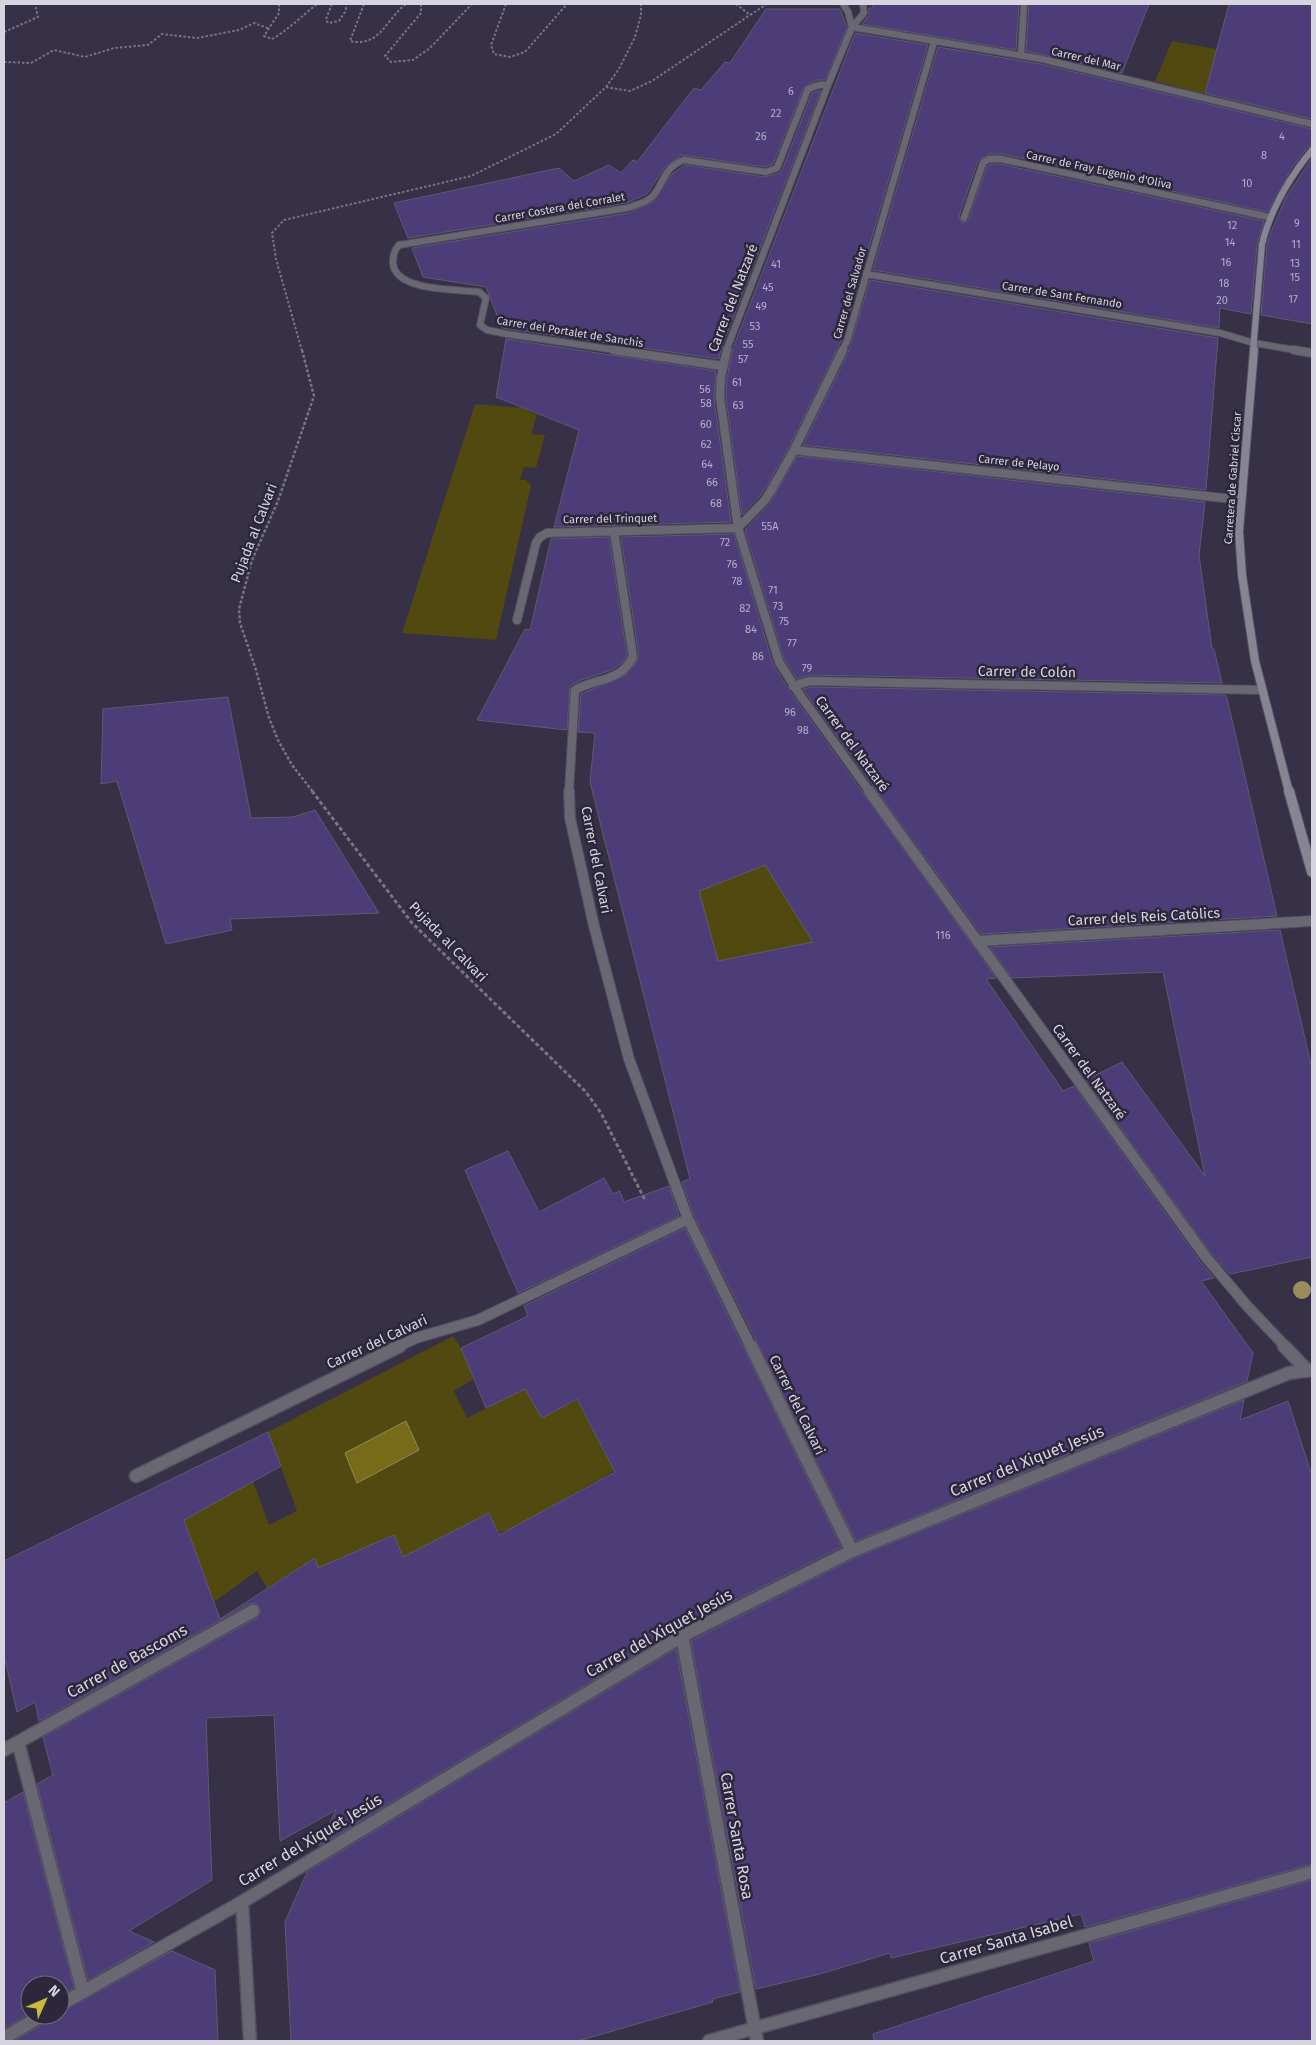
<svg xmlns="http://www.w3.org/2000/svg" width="1316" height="2045" font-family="'Fira Sans',sans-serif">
	<rect width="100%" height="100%" fill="#363146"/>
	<path fill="#514910" d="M1172,41l66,12 -22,3 -12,38 -49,-13z
		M475,404l47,4 15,7 -6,19 14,1 -9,33 -12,-1 -4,13h6l5,6 -35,154 -94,-7z
		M642,799l88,11 85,131 -60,33 -11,-18 -8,1 4,14 -21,4 -2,-16 -12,-48 -48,-77 -53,9 -8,-37z
		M453,1336l8,12 13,31 -20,12 13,27 58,-29 17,29 35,-18 37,71 -97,55 -18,7 -10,-20 -31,16 8,23 -42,-5 -21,10 -9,-22 -21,9 -46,45 -13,-30 -47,29 -10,-17 -43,31 -35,-95 74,-26 16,44 28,-14 -29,-79z"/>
	<path fill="#776b1a" stroke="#948a56" d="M406,1421l13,29 -62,33 -12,-30z"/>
	<path fill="#4c3c77" stroke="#5e5a71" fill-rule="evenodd" d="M871,4h148l-3,46 -154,-26 7,-9v-7h5z
		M1029,4h120l-27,69 -96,-22z
		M1229,4h83v115l-107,-26z
		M766,9h74l7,18 -22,53h-8l-13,7 -31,77 -8,3 -83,-12 -17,12 -18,27 -21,9 -218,35 -14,-35 165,-35 15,13 35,-16 12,8 12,-13 4,2 57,-74 7,2 24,-28 5,1z
		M855,33l73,12 -86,294 -53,108 -22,39 -7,10 -18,19 -16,-118 1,-19 6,-30z
		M938,47l103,17 271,65v16l-4,2 -17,22 -23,43 -266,-58h-13l-11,7 -19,55 3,7 6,-2 19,-55 4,-2h9l264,57 -7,23 -6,70 -31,-6 -1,20 -346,-58z
		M821,90l-100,259 -2,10 -217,-31 -16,-41 -63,-10 -11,-29 217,-35 24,-11 19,-28 13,-9 80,12 14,-4 3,-3 30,-77z
		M1312,158v166l-51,-9 6,-70 4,-13 15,-35z
		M870,280l348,58 -12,152 -403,-45 45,-92z
		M506,339l210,32 -2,27 17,124 -177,5 25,-97 -83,-33z
		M797,456l408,46 -6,53 13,94h2l8,34 -412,-8 -13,4 -13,-20 -39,-129 25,-27z
		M734,534l39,130 16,26 207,288 -10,1 77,112 11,-5 125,174 15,18 -13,3 52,72 -6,28 -391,160 -162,-325 -12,-34 8,-3 -100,-397 5,-49 -17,-1 3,-38 43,-18 8,-7 7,-12 -18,-120zM765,865l48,77 -95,19 -19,-70z
		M609,537l18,119 -4,6 -11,8 -31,10 -11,6 -3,44 -90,-10 48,-91 5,1 21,-91z
		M811,687l414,8 2,3 50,218 -296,18 -178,-245z
		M228,697l23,121 42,-1 22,-7 64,103 -149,6 2,11 -66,14 -49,-163 -16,3 2,-75z
		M1280,930l32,139v188l-82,17 -20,-22 -124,-172 36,-18 83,114 -42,-204 -151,6 -22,-31z
		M508,1151l31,61 65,-34 9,16 7,-3 4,11 45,-16 10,30 -161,77 -53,-123z
		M685,1228l156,319 -163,82 -359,217 17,-36 -56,31 -6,-126 -68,3 6,162 -83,51 25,11 -66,38 -51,-196 16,-9 -10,-38 214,-119 4,-7 -4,-7h-8l-210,117 -4,-19 -18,10 -13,-57v-94l264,-129 13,34 -97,54 36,99 95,-61 3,10 76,-33 9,22 86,-44 10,22 116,-63 -38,-73 -35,19 -17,-29 -39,19 -25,-60 67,-32 -4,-10z
		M1244,1400l-4,20 48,-19 24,75v388l-227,63 -4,-13 -190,44 -1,-5 -70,21 -64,15 -65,-348 164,-83z
		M676,1649l64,343 -28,7 1,3 -135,39h-287l-6,-119 22,-50z
		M23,1792l51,196 -14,8v-11h-30v28l-26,16v-226z
		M1312,1880v161h-438l-1,-7 221,-73 -5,-18z
		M172,1951l43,19 3,71h-204l33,-19 4,-7h9v-2z"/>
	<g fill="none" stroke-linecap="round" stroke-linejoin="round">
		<g stroke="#534e62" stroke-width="8">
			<path id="lane-far3" d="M843,4l5,8 4,15
				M852,27l190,32 270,65
				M1021,55l3,-51
				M964,218l19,-55 6,-4h12l268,58
				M399,245l228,-37c9,-3 19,-5 26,-12 12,-15 11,-29 31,-36l82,12 11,-4 31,-79 11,-4h9
				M866,274l354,59 34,10
				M507,334l115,17
				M726,351l102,-266 24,-58 12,-14 -1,-9
				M842,351l5,-10 87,-299"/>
		</g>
		<g stroke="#534e62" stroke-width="10">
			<path id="lane-far2" d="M614,350l109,16
				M727,350l-6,27 -1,20 18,131 41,134 21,33 70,97
				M794,450l447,50
				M517,620l19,-77 4,-6 7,-4 191,-5 27,-28 7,-11 22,-39 49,-100
				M793,686l17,-5 451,9
				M569,792l6,-102c23,-13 44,-7 58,-33l-19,-126"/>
		</g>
		<g stroke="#534e62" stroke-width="12">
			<path id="lane-far1" d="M569,791l1,27 24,108 35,133 59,160 63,128
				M869,791l336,465 43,51 38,40
				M978,941l334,-20
				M397,1347l19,-9 62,-18 210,-101"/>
		</g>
		<g stroke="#534e62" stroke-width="15">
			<path id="lane" d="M751,1346l101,205
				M1284,1346l23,24
				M136,1476l264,-130"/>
		</g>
		<g stroke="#534e62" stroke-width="8">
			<path id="street-far2" d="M399,245c-5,5 -6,11 -6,18 2,29 65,26 86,29l7,6 -6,27 7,5 20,4
				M1254,343l47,8"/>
		</g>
		<g stroke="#534e62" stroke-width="10">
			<path id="street-far1" d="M1294,350l18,3"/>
		</g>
		<g stroke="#534e62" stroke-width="15">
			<path id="street" d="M682,1636l75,405
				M18,1742l65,250
				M4,1750l249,-139
				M242,1902l8,139
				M60,2005l182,-103 440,-266 170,-85 437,-178 23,-3
				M4,2038l39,-23
				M709,2041l603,-169"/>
		</g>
		<g stroke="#534e62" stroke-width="8">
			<path id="secondary-far2" d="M1253,351l9,-107c9,-36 26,-65 50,-94"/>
		</g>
		<g stroke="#534e62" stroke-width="10">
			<path id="secondary-far1" d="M1254,350l-15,181 3,44 13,86 34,131"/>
		</g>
		<g stroke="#534e62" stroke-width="12">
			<path id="secondary" d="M1289,791l23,81"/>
		</g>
		<path stroke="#787486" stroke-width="2" stroke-dasharray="2.5 2" stroke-linecap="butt" d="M279,4v9l-15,23 8,3c16,-9 30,-23 45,-35
			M332,4l-6,15 2,4 11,-2 6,-9 2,-8
			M364,4l-14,37c30,7 36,-22 56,-37
			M421,4v9l-36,43 6,6 22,-2 17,-12 42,-44
			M506,4l-15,41 3,9 16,3 15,-5 42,-48
			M736,4l14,11 17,-11
			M807,4h9
			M4,32l34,-15 -3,-13
			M4,62l27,1 23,-13 31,7 29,-9 34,-3 14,-11 35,4 42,-8 15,-7 16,6
			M606,87l24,4 22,-10 98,-66
			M302,351l-26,-92 -4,-26 12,-13 187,-44 85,-42 50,-47 13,-18 16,-32 6,-22v-11"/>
		<path stroke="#787486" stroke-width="2.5" stroke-dasharray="3 2" stroke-linecap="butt" d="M302,350l12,46 -36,105 -26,59 -13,49 1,14 16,47 13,48 9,22 14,25 21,27"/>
		<path stroke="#787486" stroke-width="3" stroke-dasharray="4 2.5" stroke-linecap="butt" d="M312,791l100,132 173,168 16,22 44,87"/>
		<use href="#lane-far3" stroke="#696872" stroke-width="6"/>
		<use href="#lane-far2" stroke="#696872" stroke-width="8"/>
		<use href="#lane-far1" stroke="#696872" stroke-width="10"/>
		<use href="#lane" stroke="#696872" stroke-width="12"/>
		<use href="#street-far2" stroke="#696872" stroke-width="6"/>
		<use href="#street-far1" stroke="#696872" stroke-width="8"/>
		<use href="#street" stroke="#696872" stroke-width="12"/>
		<use href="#secondary-far2" stroke="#878494" stroke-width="6"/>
		<use href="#secondary-far1" stroke="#878494" stroke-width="8"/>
		<use href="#secondary" stroke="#878494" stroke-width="10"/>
	</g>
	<circle fill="#998d5d" cx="1302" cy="1290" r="9"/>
	<g text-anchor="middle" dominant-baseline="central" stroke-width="5" stroke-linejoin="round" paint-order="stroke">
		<g font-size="11" fill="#d6d4e1" stroke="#2c273b">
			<text transform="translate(1086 59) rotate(13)">Carrer del Mar</text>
			<text transform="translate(1099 170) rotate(12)">Carrer de Fray Eugenio d'Oliva</text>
			<text transform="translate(560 208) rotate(-10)">Carrer Costera del Corralet</text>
			<text transform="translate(850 293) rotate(-74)">Carrer del Salvador</text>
			<text transform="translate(1062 295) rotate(9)">Carrer de Sant Fernando</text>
			<text transform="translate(570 332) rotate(9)">Carrer del Portalet de Sanchis</text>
			<text transform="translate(1019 463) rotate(6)">Carrer de Pelayo</text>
			<text transform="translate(1233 478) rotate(-86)">Carretera de Gabriel Ciscar</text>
			<text transform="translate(610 519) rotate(-1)">Carrer del Trinquet</text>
		</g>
		<g font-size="11" fill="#b4aec6">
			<text x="791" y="91">6</text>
			<text x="776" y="113">22</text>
			<text x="761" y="136">26</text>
			<text x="1282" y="136">4</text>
			<text x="1264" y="155">8</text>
			<text x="1247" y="183">10</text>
			<text x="1297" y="223">9</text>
			<text x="1232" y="225">12</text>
			<text x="1230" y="242">14</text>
			<text x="1296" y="244">11</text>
			<text x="1226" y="262">16</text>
			<text x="1295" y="263">13</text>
			<text x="776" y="264">41</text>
			<text x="1295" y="277">15</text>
			<text x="1224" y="283">18</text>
			<text x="768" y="287">45</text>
			<text x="1293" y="299">17</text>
			<text x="1222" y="300">20</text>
			<text x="761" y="306">49</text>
			<text x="755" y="326">53</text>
			<text x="748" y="344">55</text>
			<text x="743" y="359">57</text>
			<text x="737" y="382">61</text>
			<text x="705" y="389">56</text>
			<text x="706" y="403">58</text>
			<text x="738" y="405">63</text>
			<text x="706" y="424">60</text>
			<text x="706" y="444">62</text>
			<text x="707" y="464">64</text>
			<text x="712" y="482">66</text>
			<text x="716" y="503">68</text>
			<text x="770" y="526">55A</text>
			<text x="725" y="542">72</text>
			<text x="732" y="564">76</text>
			<text x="737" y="581">78</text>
			<text x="773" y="590">71</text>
			<text x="778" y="606">73</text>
			<text x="745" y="608">82</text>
			<text x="784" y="621">75</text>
			<text x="751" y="629">84</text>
			<text x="792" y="643">77</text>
			<text x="758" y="656">86</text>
			<text x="807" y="668">79</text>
			<text x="790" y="712">96</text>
			<text x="803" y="730">98</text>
			<text x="943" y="935">116</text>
		</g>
		<g font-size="14" fill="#d6d4e1" stroke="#2c273b">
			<text transform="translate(733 298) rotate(-69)">Carrer del Natzaré</text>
			<text transform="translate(254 533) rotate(-69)">Pujada al Calvari</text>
			<text transform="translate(1027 672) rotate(1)">Carrer de Colón</text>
			<text transform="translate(852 744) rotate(54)">Carrer del Natzaré</text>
			<text transform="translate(596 860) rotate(79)">Carrer del Calvari</text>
			<text transform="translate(1144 917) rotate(-3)">Carrer dels Reis Catòlics</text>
			<text transform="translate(448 942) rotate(46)">Pujada al Calvari</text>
			<text transform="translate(1089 1072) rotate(54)">Carrer del Natzaré</text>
			<text transform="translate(377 1342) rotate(-25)">Carrer del Calvari</text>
			<text transform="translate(797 1405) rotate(64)">Carrer del Calvari</text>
		</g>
		<g font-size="16" fill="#d6d4e1" stroke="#2c273b">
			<text transform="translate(1027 1461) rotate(-22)">Carrer del Xiquet Jesús</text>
			<text transform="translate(659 1633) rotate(-29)">Carrer del Xiquet Jesús</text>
			<text transform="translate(127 1661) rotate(-29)">Carrer de Bascoms</text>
			<text transform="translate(737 1836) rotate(80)">Carrer Santa Rosa</text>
			<text transform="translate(310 1840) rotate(-31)">Carrer del Xiquet Jesús</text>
			<text transform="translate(1006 1940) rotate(-16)">Carrer Santa Isabel</text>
		</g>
	</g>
	<rect width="1316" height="2045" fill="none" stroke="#d6d4e1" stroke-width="10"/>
	<g transform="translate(45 2000) rotate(45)"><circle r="24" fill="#2c273b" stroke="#706c7d"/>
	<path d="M0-4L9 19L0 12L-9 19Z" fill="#ccb938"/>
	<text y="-8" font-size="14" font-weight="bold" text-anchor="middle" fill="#d6d4e1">N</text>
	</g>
</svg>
